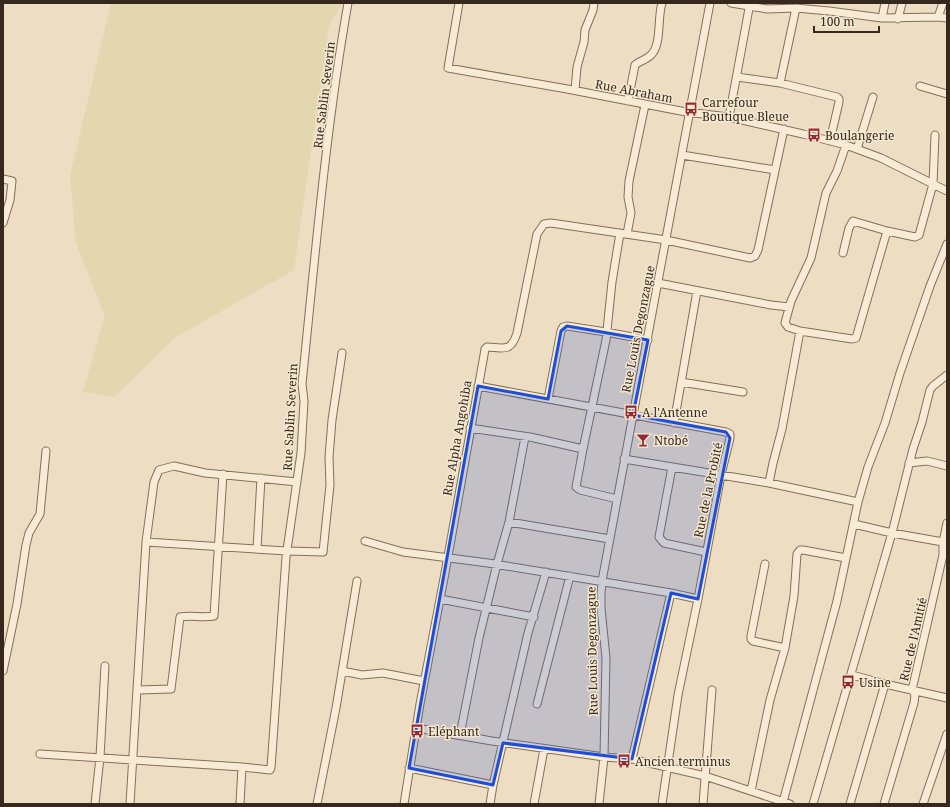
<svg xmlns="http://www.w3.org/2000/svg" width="950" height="807" font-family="'Noto Serif',serif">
	<rect width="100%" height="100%" fill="#edddc2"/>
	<path fill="#e2d7af" d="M111,3h232l-14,23 -35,244 -118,67 -62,60 -31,-5 22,-76 -29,-73 -6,-67z"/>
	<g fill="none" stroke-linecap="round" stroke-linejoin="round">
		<g stroke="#866e59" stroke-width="9">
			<path id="minor" d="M459,3l-11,65 119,21 119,23 43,5 74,17 43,11 35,13 66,33
				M731,3l36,6 29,-1 33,3 53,7 56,-1 9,1
				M938,17l5,-14
				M882,18l3,-15
				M898,19l4,-16
				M737,77l43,6 57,14 2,2v3l-9,39
				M780,83l16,-75
				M920,86l27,8
				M575,90l2,-23 7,-25 1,-12 8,-20 1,-7
				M628,101l7,-36c4,-4 11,-5 16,-10 11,-11 6,-36 11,-52
				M729,117l21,-114
				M846,145l-9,26 -11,22 -15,65 -20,43 -6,22 3,4 12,4 52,8 4,-1 31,-107
				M857,149l16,-52
				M682,155l93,15
				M3,179l9,2 -2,19 -7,23
				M627,234l4,-21 -3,-16 1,-16 16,-76
				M843,253l6,-25 4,-7 34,10 28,6 4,-2 14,-51 2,-49
				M658,283l113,22 18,2
				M681,382l62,10
				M478,386l248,46 4,2v4l-9,37 -23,124 -20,96 -16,109
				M548,399l13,-68 2,-4 4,-1 39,6 42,8
				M674,423l23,-132
				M470,428l60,9 53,12
				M624,459l145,24 89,19
				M909,463l18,-2 20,5
				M672,467l-13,70 5,6 42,9
				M769,483l4,-20 9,-34 18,-98
				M617,499l-37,-9 -4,-3 7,-38 23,-109 6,-58 8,-49
				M509,522l101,17
				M854,524l38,9 51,9
				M365,541l38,11 85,11 183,30
				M146,542l141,9 36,1 7,-67 -1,-28 3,-37 10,-67
				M257,549l4,-71
				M765,564l-14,72v3l2,2 32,7
				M440,599l94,18
				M3,671l14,-67 9,-59 3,-12 11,-19 6,-63
				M342,671l20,4 21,-2 41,8
				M852,675l33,9 62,14
				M138,690l33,-1 9,-72c11,-2 23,1 34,-1l9,-142
				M537,704l33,-128
				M416,728l76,13 112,16 28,2 73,17 85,28
				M460,735l19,-97 18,-74 12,-42 16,-85
				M40,754l202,13
				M632,759l39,-166 27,6
				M409,768l84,17
				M751,791l19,-91 15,-52 9,-52 3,-42 3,-4h3l43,8
				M783,802l54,-201 21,-99 10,-35 17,-44 15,-50 30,-87 17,-42
				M95,804l5,-47 5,-91
				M130,804l16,-262 8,-60 5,-12 15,-4 31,7 92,9
				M240,804l2,-37 28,3 1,-2 15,-211 15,-104 3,-52 -2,-17c13,-127 24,-256 46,-381
				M317,804l19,-96 21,-127
				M404,804l16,-100 25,-131 39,-218 1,-6 2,-2c18,1 24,5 30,-14l20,-99 7,-10 7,-1 115,17 84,18 5,-2 3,-6 26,-121
				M490,804l3,-19 35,-152 18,-61
				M534,804l10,-55
				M599,804l5,-47 2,-99 -5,-50v-14l1,-13 108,-578
				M703,804l9,-114
				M813,804l79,-271 21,-84 9,-27 8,-32 3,-4 14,-11
				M850,804l35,-120
				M884,804l30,-101 1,-8 -3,-5 31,-135v-13l4,-19
				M923,804l24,-70"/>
		</g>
		<use href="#minor" stroke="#f8ebd5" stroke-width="7"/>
	</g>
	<path fill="#1d4ed8" fill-opacity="0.2" stroke="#1d4ed8" stroke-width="3" stroke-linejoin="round" d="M567,326l81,14 -15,75 93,17 4,6 -32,161 -27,-6 -39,166 -129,-16 -10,42 -84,-17 69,-382 70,13 13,-68z"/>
	<defs>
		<g id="bus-bare" transform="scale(1.08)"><path d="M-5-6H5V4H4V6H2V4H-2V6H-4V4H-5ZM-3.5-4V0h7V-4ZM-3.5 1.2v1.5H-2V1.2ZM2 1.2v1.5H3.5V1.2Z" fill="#942b32" stroke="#f4e8d1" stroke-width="2.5" paint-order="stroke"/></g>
		<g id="bar-bare" transform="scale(1.08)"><path d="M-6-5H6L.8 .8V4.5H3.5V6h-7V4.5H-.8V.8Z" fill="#942b32" stroke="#f4e8d1" stroke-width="2.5" paint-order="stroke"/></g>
	</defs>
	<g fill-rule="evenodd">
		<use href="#bus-bare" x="691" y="109"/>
		<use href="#bus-bare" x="814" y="135"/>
		<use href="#bus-bare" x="631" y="412"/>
		<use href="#bar-bare" x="643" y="440"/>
		<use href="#bus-bare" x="848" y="682"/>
		<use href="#bus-bare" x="417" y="731"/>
		<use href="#bus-bare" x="624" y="761"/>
	</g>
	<g text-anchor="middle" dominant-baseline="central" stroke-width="3" stroke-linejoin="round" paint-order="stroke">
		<g font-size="12" fill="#36281d" stroke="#f4e8d1">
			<text transform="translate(634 91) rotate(11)">Rue Abraham</text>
			<text transform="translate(324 95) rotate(-83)">Rue Sablin Severin</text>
			<text transform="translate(638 329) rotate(-79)">Rue Louis Degonzague</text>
			<text transform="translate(290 417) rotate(-87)">Rue Sablin Severin</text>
			<text transform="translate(457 438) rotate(-80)">Rue Alpha Angohiba</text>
			<text transform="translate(708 490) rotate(-78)">Rue de la Probité</text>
			<text transform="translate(913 639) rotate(-77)">Rue de l'Amitié</text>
			<text transform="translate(592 651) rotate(-91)">Rue Louis Degonzague</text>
		</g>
		<g font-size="12" fill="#36281d" stroke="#f4e8d1" text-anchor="start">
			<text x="702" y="102">Carrefour<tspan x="702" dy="14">Boutique Bleue</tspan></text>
			<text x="825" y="135">Boulangerie</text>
			<text x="642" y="412">A l'Antenne</text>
			<text x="654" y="440">Ntobé</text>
			<text x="859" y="682">Usine</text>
			<text x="428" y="731">Eléphant</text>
			<text x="635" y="761">Ancien terminus</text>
		</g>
	</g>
	<rect width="950" height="807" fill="none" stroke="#36281d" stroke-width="8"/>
	<path d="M814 26v6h65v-6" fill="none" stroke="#36281d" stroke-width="2"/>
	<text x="820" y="26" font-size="12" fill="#36281d" stroke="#f4e8d1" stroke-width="3" paint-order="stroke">100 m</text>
</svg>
